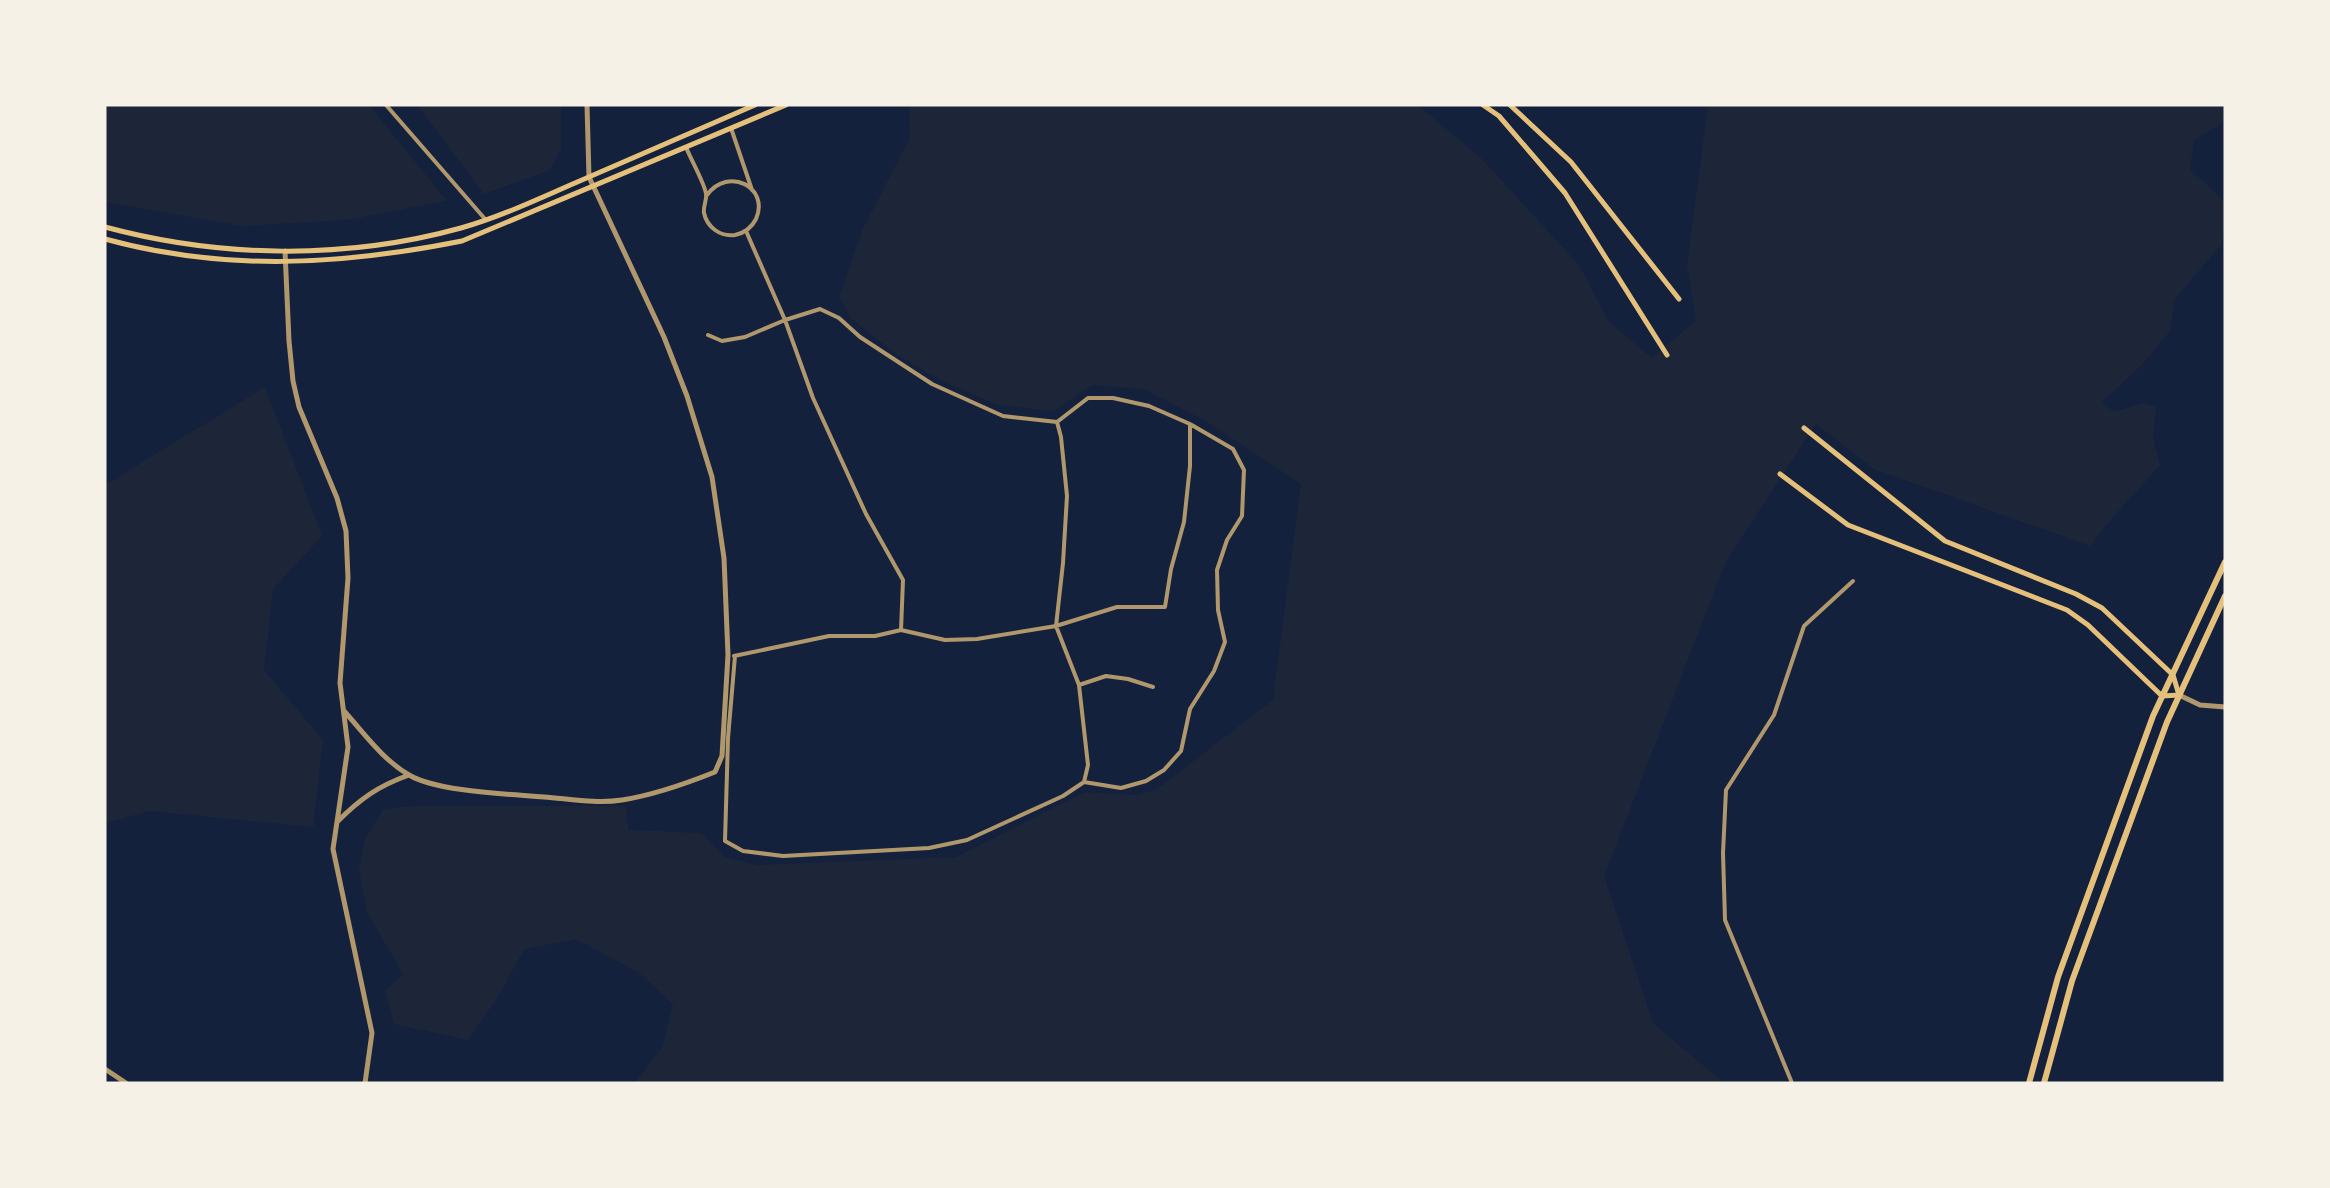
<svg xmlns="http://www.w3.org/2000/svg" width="2330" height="1188" font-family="'Nunito Sans',sans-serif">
	<rect width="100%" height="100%" fill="#14213d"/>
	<path fill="#1d2539" d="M105,105h264l78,96 -101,19 -104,6 -131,-23 -6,-2z
		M417,105h144v43l-11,22 -66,24z
		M909,105h509l64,54 97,106 30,57 43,36 44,-38 -9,-54 21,-161h517v16l-31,19 -4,29 35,33v26l-4,17 -47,55 -4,31 -28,34 -40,37 12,10 28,-9 14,4 -3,31 7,27c-23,27 -49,52 -70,81l-216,-77 -58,-45 -90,137 -122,315 49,147 71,60h-1089l28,-37 10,-42 -34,-31 -63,-34 -52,10 -24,45 -32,46 -74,-16 -9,-33 18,-17 -36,-62 -8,-43 6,-30 18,-30 31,-3h212l2,24 73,3 24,24 33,8 198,-8 129,-65 53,3 19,-6 116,-89 28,-216 -94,-62 -64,-33 -51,-4 -38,26 -56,-6 -58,-25 -47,-28 -41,-33 -13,-22 23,-66 48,-94z
		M265,387l57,149 -49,53 -9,81 59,70 -10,87 -163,-16 -45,12v-338z"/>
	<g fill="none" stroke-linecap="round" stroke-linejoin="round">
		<path stroke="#b1986c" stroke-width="4" d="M386,105l99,114
			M731,128l21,62
			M686,147c4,11 19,37 20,47 1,6 -3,12 -2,19 3,14 16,24 31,22 9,-2 17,-8 21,-16 14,-32 -28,-53 -49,-24
			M746,231l39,89 28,78 53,116 37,66 -2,50
			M708,335l14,6 23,-4 40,-17 35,-11 19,9 21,19 72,47 71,32 54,6 31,-24h25l36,8 41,18 43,25 11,21 -2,46 -15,24 -10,30 1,40 7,32 -11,29 -24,38 -9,42 -17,19 -18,11 -25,7 -37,-6 -21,14 -96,44 -38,8 -146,8 -40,-5 -18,-10 3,-103 7,-82
			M1057,422l4,15 6,59 -4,67 -7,63 23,59 9,80 -4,17
			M734,656l95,-20h46l26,-6 44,10 32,-1 79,-13 61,-19h48l6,-38 13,-47 6,-56v-42
			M1079,685l27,-9 22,3 25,8
			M1792,1083l-67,-163 -2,-67 3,-63 48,-75 30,-89 49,-45"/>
		<path stroke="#b1986c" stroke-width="5" d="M285,251l4,90 4,40 6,26 38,91 9,33 2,47 -8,105 8,64 -15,102 39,184 -7,50
			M2179,695l21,10 25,2
			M344,711c20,22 39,49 65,64 29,17 101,19 135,22 26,2 53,7 78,3 32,-5 63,-16 93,-28l7,-16 6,-101 -4,-97 -12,-81 -25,-81 -23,-59 -75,-160 -2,-72
			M337,822c23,-23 41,-36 72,-47
			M105,1069l21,14"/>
		<path stroke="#e5c07b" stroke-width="5" d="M1483,105l16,11 66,77 102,162
			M1510,105l61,57 108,137
			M105,227c115,31 240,33 356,1 39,-11 77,-29 114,-45 60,-26 120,-52 180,-78
			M105,239c120,33 237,26 357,2l324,-136
			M1780,474l68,51 219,85 21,15 74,71 17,-1 -6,-20 -71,-67 -26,-14 -131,-53 -141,-113"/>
		<path stroke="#e5c07b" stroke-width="6" d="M2029,1083l29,-106 95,-261 72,-154
			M2044,1083l28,-102 95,-259 58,-126"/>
	</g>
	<rect width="2330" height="1188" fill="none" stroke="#f6f1e7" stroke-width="213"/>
</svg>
